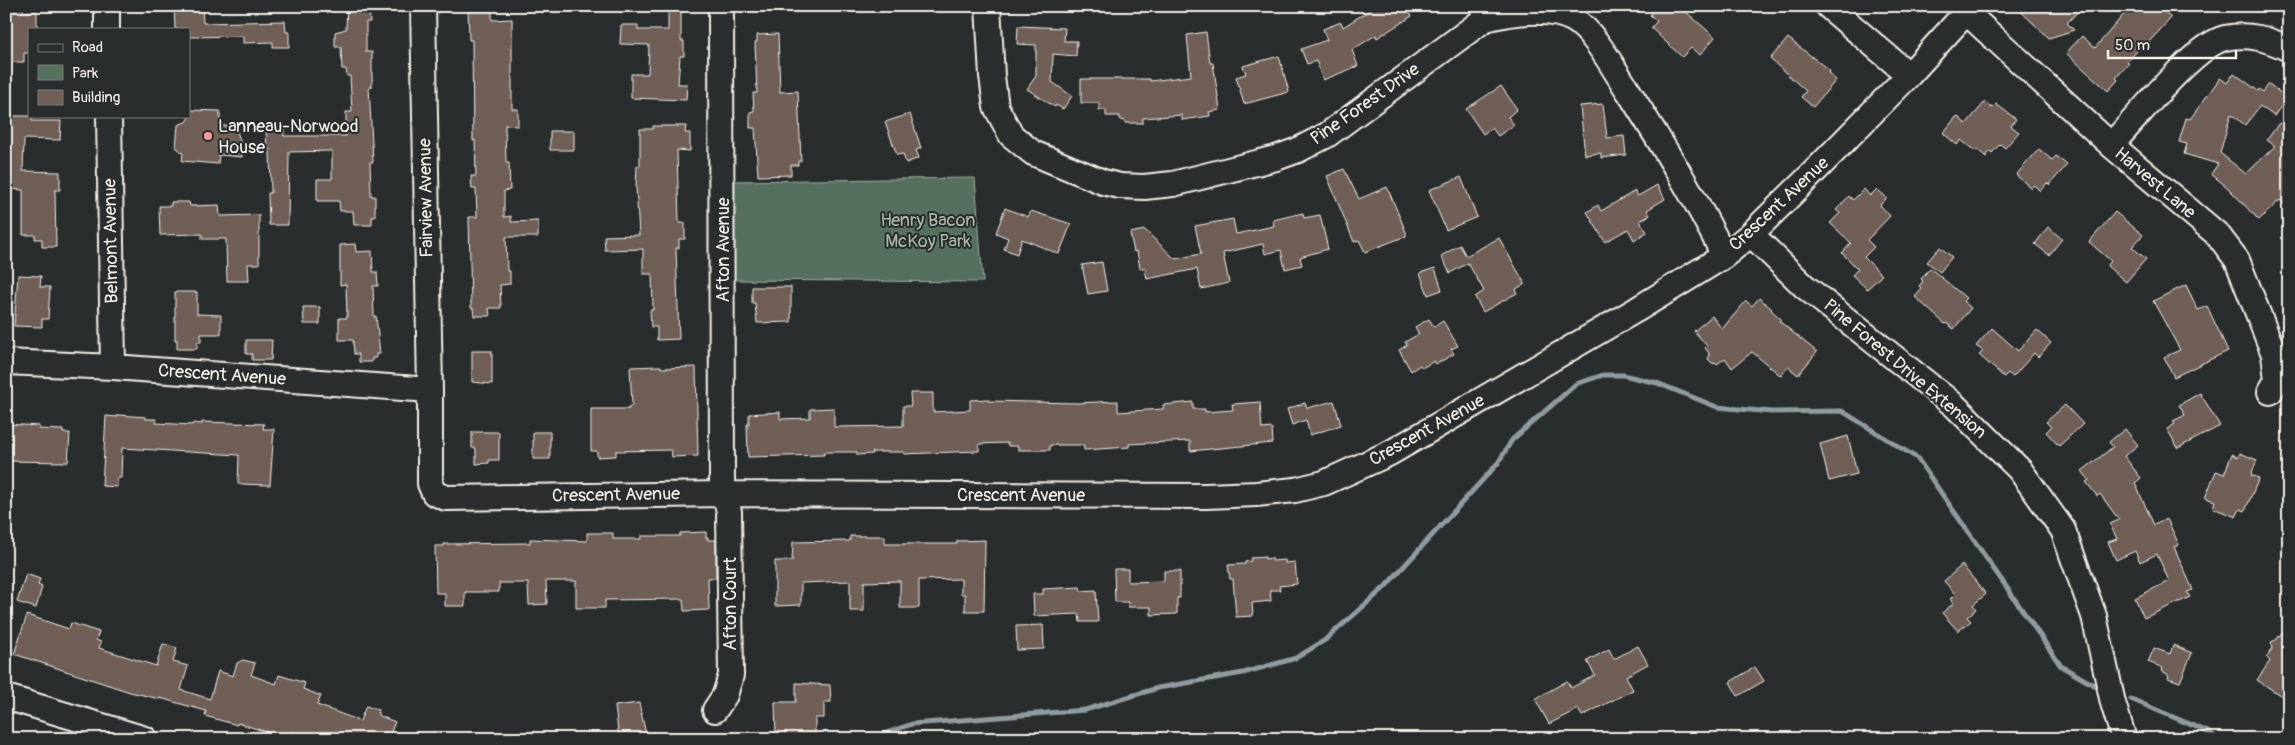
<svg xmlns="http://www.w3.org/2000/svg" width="2295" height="745" font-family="Pangolin,sans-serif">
	<rect width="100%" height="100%" fill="#2a2d2e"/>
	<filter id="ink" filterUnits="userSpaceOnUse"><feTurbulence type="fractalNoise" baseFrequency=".02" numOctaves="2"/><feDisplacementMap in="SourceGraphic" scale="10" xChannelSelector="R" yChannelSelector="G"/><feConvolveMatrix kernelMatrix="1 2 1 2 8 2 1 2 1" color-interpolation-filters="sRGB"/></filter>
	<g filter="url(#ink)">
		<path fill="#55705f" stroke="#a4b0a4" d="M975,178l8,104 -251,-2 -1,-99z"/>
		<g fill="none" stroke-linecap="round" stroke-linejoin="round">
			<path stroke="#909ba0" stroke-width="5" d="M2131,699l77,33 8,7
				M869,739l43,-15 173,-14 73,-22 85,-15 53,-15 29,-18 59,-52 114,-125 14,-23 64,-56 27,-9h20l34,8 60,24 54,5 71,-1 75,47 144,208 38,22"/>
		</g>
		<path fill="#705f57" stroke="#f4f1e8" d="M6,6h17v6l14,-1v18h-8v24h-5v9h-18z
			M174,6h28l1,17 82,-2 1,11h3v15h-16v-5l-30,1v-7l-54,1v-8h-14z
			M347,6h22l1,16h-4v30h6v35h-3l4,75h-3l1,34h4v21h-3v8h-18l-1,-14h-13l-1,-10h-22v-22h15v-28l-43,1 -1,73h-19l-1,-32h3l-1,-44h-3l-1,-19h5v-3l13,-1v10h62v-24h6l-2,-36h-3l-1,-7h-4l-1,-22h-6v-15l11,-3z
			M468,6h24v14l20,-1v90h6v17l-13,-1 1,38h3l1,27 -6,1v26l7,-1v6l27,-1v16h-32l1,34h3v13l-10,1 1,23h-12l1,8h-16l-1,-8h-2l-2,-91h8l-1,-28h-4l-1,-13h5l-1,-36 -2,1 -1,-101h-3z
			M668,6h13v35h3v15h-4l-2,28h9l-1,16 -55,-2v-24h17l1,-29 -29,-1 1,-19h17v5h30z
			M1376,6h30l6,10 -35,22 -1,-3 -24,15 6,16 -35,14 -7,-19 -9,3 -6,-15 26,-9 -4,-11 18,-7 2,5z
			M1657,6h22l36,31 -15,18 -9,-7 -9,9 -31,-29 6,-7 -7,-6z
			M2015,6h68l-16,17 7,7 -25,8z
			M2131,6h27l13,12 -23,25 -2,-2 -19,21 2,1 -13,15 2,2 -10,11 -42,-38 16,-17 13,12z
			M1018,26l47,2 -1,13h13l-1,15 -23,-2 -1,28 20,14 -9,13 -7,-4 -1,2 -28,-18 9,-13v-31l-19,-1z
			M1206,32l4,31h3l7,47 -11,2 1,4 -28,4v-5l-39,3v5h-18v-2l-5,-1v-4h-14v-6h-7v-7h-18v-24h69v2l41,-5 -4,-41z
			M778,34l2,58 18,-1 3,70h-3v4h-7v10l-33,1 -3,-48h-5v-16l4,-1 -1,-18h4l-2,-51h2v-7z
			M1788,38l42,33 -2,2 8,7 -23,27 -12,-10 5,-6 -36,-32z
			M1279,56l10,36 -45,12 -8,-27 10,-3 -3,-8z
			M2234,73l24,18 1,-2 4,3 6,-8 18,14 -13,18 -14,-10 -15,19 -14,-11 -11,39 26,21 29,-28 -8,-6 12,-17 10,7v79l-9,-9 -21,20 -32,-33 -16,-13 7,-10 -34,-10 3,-10 -8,-2 7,-24 4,1 30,-41 7,5z
			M1501,86l16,23 -9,8 6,8 -16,11 -6,-8 -9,6 -17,-25z
			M1985,102l7,6 4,-4 20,15 -5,7 8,6 -14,16 -5,-4 -8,9 -2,-2 -4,6 -9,-8 -2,2 -14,-11 -4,5 -14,-12 14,-17 9,8z
			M1603,104l4,34 17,-2 2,19 -25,3v-5l-16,2 -5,-49z
			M189,110l31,1v15h15l7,20v11l-23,-2 -1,9 -36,-3 1,-8 -7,-6 2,-22 10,-4z
			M910,114l11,34 -5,2 3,8 -13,5 -3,-9 -6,1 -12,-33z
			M6,116h26v5h29l-1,19 -36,-1 -1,32 37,1v18h-5l1,57h-14v-8h-7v-4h-12v-45l-15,-1 1,-50 -3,-1z
			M653,126h33l-1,7h5v18l-13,-1 2,73h6v16h-6v9h-3l3,91 -22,1v-13h-6l-1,-17h3l-1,-36h-9v-25l-38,1 -1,-14 35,-1 -3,-49 1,-20h3v-37h13z
			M550,131h24v19h-24z
			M2039,149l13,11 4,-4 11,9 -18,20 -2,-2 -7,8 -6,-6 -3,3 -15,-13z
			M1344,169l15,30 28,-12 19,45v4l-41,16 -6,-12 -5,2 -27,-66z
			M1461,177l16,40 -31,13 -17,-40z
			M1657,185l8,14 -18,11 3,5 -10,6 7,11 -13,8 -6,-11 -23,13 -18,-30 11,-7 3,6 34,-20 3,5z
			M1864,189l6,7 7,-7 10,9 -7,7 10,11 -23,24 7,7 -10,10 18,18 -15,14 -15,-14 6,-6 -16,-16 9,-10 -21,-20 10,-10 -4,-3 13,-14 4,4z
			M171,202h18l1,4 29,-1 1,11 39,-1v49h-11l1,17h-22l-1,-42h-24v-5l-42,1 -1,-29h12z
			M1005,208l23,9 3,-6 40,13 -12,30 -37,-15 -5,15 -13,-5 4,-11 -12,-5z
			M2115,212l28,23 -11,12 14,12 -20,23 -19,-16 4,-5 -22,-19z
			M1303,213l1,5 16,-3 8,34 -28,8 2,8 -17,4 -4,-19 -16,4 -2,-10 -40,9 6,30 -28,6 -4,-20 -50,10 -2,-11h-5l-3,-17 -3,1 -4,-19 15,-3 30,29 26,-5 -6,-28 38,-7 3,15 38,-8 -1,-6z
			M2048,227l14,12 -13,16 -14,-11z
			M1499,238l26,46 -9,5 1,4 -34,19 -8,-15 9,-6 -16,-28 -18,10 -9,-17 19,-11 6,11z
			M355,244l1,8 16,-1 1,21h4l1,14h-5l1,31 2,-1 4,38h-4v4h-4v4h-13v-8h-5l-1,-14h-14v-22h8l-1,-34 -6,1v-40z
			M1940,247l12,10 -12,15 -13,-10z
			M1102,262l5,29 -19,3 -6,-29z
			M1435,268l7,22 -14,5 -8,-22z
			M1930,268l36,30 -3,3 8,7 -17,21 -8,-6 -1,1 -30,-27 7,-8 -3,-3 4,-5 -2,-2z
			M18,275l23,1 -1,11h10l-2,32h-6v8l-28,-1z
			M2186,285l12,25 9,-4 21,45 -54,26 -10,-20 16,-7 -27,-49z
			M752,287h39v35l-34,1 -2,-20h-3z
			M175,292h22v22l24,1v19h-20v8h-4v7h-20v-9h-2z
			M1759,298l13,11 -1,1 10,9 -2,2 38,31 -19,23 -10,-8 -7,9 -29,-24 -20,16 -7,-10 -8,6 -5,-1 -4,-4 1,-6 -4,-5 2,-2 -13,-15 18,-15 10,13 24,-28 6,5z
			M303,307h17v17h-16z
			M1429,319l5,8 9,-6 15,25 -7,3 3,5 -18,10 -2,-3 -12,7 -2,-3 -9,6 -12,-21 8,-5 -2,-3 14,-8 -4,-7z
			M1992,328l26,23 19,-21 14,13 -13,14 -4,-4 -21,24 -5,-4 -4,4 -25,-22 4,-4 -7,-5z
			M246,340h26l-1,20h-19v-6h-6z
			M472,351h20v33l-20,-2z
			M661,366v2l35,-1 2,89 -26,1 -1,-7 -55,1v5l-19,1v-6h-6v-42h38v-3h3l-2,-39z
			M910,393h23v19l37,-2v-10l18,-1v2l89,2 41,-2v11l45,-3v-4l30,-3v7h12v3l28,-2 -1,-6 28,-2 2,27 10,-1 1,15 -83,8v-10l-61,3v3l-45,3v-5h-34v5h-32v-4h-10v-3l-29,1v7l-75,3v-2h-32l1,2 -16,1v-3h-33v3l-76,2 -1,-33h2v-10l31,-2v7l30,-1v-9l24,-1v19l69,-1v-20h8z
			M2200,393l20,33 -42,22 -11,-19 8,-5 -2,-3 12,-6 -6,-10z
			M1334,401l7,24 -31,10 -4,-15 -14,5 -5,-16 18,-6 2,5z
			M2065,405l18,19 -24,22 -13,-14 5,-5 -5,-5z
			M118,415l28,2v2h10v4l36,2 1,-2 9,1v-2l62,2 -1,5h11l-4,56 -32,-1 1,-29 -117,-7 -1,30h-4v9l-15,-1 4,-70 12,1z
			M6,424l33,2v3l24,1v3h7l-2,29 -62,-1z
			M2125,429l13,16 -14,11 17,22 -6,5 19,42 13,-6 12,26 -5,2 19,43 -6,2 3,5 -46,21 -9,-20 34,-17 -12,-27 -17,8 -5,-11 -19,9 -8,-18 9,-3 -7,-15 9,-4 -19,-26 -3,2 -11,-14 3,-2 -7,-9 31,-24 -4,-5z
			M472,432h27v28h-10v3l-13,1v-16h-4z
			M533,432h17v27h-17z
			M1848,436l9,38 -28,7 -9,-37z
			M2240,453l17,7 -6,15 8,3 -14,33 -5,-2 -4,8 -23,-9 2,-7 -10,-3 11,-27 8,3 8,-20 6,3z
			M706,532v6l2,-1v3h8v38h-8l1,32 -25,1 -1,-12 -78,1v8h-29v-27h-30l1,23 -18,1 -1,-22h-29v9h-34v14h-20v-13h-9l-1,-47h9v-2l86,-1v-4l57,2v-8h26v6h28v-3h39v-3z
			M850,536h35v8h72v-3l28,-1 -1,71h-19v-17h-4v-15l-42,1v28h-19v-27l-36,1v29h-14v-30l-49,2v22l-26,1v-45h17l1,-19 57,-1z
			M1265,557v2l7,-1v3l13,-1v3l10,-1 2,22 -18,2 1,4h-10l1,11 -19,2 1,13 -17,1 -3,-38h-3l-2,-14 17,-1v-2l6,-1v-3z
			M1962,565l24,29 -13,11 3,4 -9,8 4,4 -13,10 -16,-18 12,-10 -4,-4 5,-5 -11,-13z
			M1114,569h14v13l36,-1v-10h16v27h-3v16l-26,1v-8h-23v-5h-13z
			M26,574l14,5 -2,6 4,2 -6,21 -19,-6z
			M1080,587l1,4 15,-1 2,32h-18l-1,-8 -45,2 -1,-22h10v-5z
			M27,615l42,14 2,-6 28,9 -3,8 5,2 -2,6 57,18 7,-22 14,4 -4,14 15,4 -7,24 29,9 8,-28 15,5 4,-13 6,-3 12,3 -4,12 25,9 3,-9 26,8 -2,6 18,7 -4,9 43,16 6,-15 12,4v5l17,7 -7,17h-75l-21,-8 -3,8 -51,-16 -1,2 -32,-9 1,-5 -46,-13v1l-30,-7 -116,-38z
			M2289,624v77l-32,-21 13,-19 -4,-4 7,-9 -2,-6 5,-2z
			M1043,625l1,24 -27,1 -1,-24z
			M2173,645l19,8 -12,29 -12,-4 1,-3 -7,-4 1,-3 -15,-6 6,-14 16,6z
			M1638,646l10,18 -22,12 7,14 -51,26 -4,-7 -29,15 -14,-25 32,-18 4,7 24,-13 -8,-14 22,-12 5,10z
			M1755,667l9,14 -26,15 -8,-14z
			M796,683l34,2 1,17h-7v16h-9v21h-39l-1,-37h21z
			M639,703l8,36h-28l-4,-33z"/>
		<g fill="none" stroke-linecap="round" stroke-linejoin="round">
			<g stroke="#f4f1e8" stroke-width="28">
				<path id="minor" d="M107,6v23
					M423,6l7,384
					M988,6l4,70 4,31 15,28 22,18 70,29 17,4 24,1 29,-3 103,-26 22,-8 29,-15 158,-116c25,-6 65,-13 89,1 20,11 42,53 55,72 33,53 68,107 95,164
					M1828,6l81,69
					M1966,12l145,133 107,90 19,25 37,94 3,26 -7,12
					M109,116l4,251
					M2111,145c24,-25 83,-100 114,-107 24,-5 43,1 64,11
					M1751,234l53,52 150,119 66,65 43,60 31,86 19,87 11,36
					M6,362l107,5 317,23v94l4,9 12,5 278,-4 482,2 50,-2 39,-4 29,-7 66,-30 246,-143 88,-54 27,-22 57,-56 101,-103 63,-69
					M6,697l139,42
					M715,710l10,-15 6,-20 -2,-163 -7,-31 -1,-475"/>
			</g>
			<use href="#minor" stroke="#2a2d2e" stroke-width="24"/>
		</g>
	</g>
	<circle fill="#ff9aa2" stroke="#2a2d2e" stroke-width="2" cx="208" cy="136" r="5"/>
	<g text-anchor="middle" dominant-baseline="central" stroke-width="4" stroke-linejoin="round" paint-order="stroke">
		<g font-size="18" fill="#f4f1e8" stroke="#2a2d2e">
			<text transform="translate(1365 104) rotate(-35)">Pine Forest Drive</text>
			<text transform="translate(2155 183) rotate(40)">Harvest Lane</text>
			<text transform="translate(426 198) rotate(-91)">Fairview Avenue</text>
			<text transform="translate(1779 204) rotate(-43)">Crescent Avenue</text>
			<text transform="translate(111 241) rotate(-91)">Belmont Avenue</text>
			<text transform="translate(723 250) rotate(-90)">Afton Avenue</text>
			<text transform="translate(1905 369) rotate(40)">Pine Forest Drive Extension</text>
			<text transform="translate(222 375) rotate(4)">Crescent Avenue</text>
			<text transform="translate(1427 430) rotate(-29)">Crescent Avenue</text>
			<text transform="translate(616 495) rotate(-1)">Crescent Avenue</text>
			<text x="1021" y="495">Crescent Avenue</text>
			<text transform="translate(730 604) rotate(-90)">Afton Court</text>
		</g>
		<g font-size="18" fill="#f4f1e8" stroke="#2a2d2e" text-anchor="start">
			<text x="218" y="126">Lanneau-Norwood<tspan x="218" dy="21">House</tspan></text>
		</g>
		<g font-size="18" fill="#acb7aa" stroke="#2a2d2e">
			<text x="928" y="220">Henry Bacon<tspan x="928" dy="21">McKoy Park</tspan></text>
		</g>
	</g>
	<rect width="2295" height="745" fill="none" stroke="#2a2d2e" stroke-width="25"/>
	<rect x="12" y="12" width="2270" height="720" fill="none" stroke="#f4f1e8" stroke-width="2" filter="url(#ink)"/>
	<rect x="28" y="28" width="162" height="90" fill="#2a2d2e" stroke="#7b7b78"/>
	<rect x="38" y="44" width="25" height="8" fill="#2a2d2e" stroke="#7b7b78"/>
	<text x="72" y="52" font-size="15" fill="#f4f1e8">Road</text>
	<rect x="38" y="65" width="25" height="15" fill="#55705f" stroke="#7b7b78"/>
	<text x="72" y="78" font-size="15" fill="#f4f1e8">Park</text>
	<rect x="38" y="90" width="25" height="15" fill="#705f57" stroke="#7b7b78"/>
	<text x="72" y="102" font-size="15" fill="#f4f1e8">Building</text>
	<path d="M2108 50v8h128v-8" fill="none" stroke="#f4f1e8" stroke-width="2.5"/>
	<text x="2115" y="50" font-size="15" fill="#f4f1e8" stroke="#2a2d2e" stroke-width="4" paint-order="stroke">50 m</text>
</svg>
